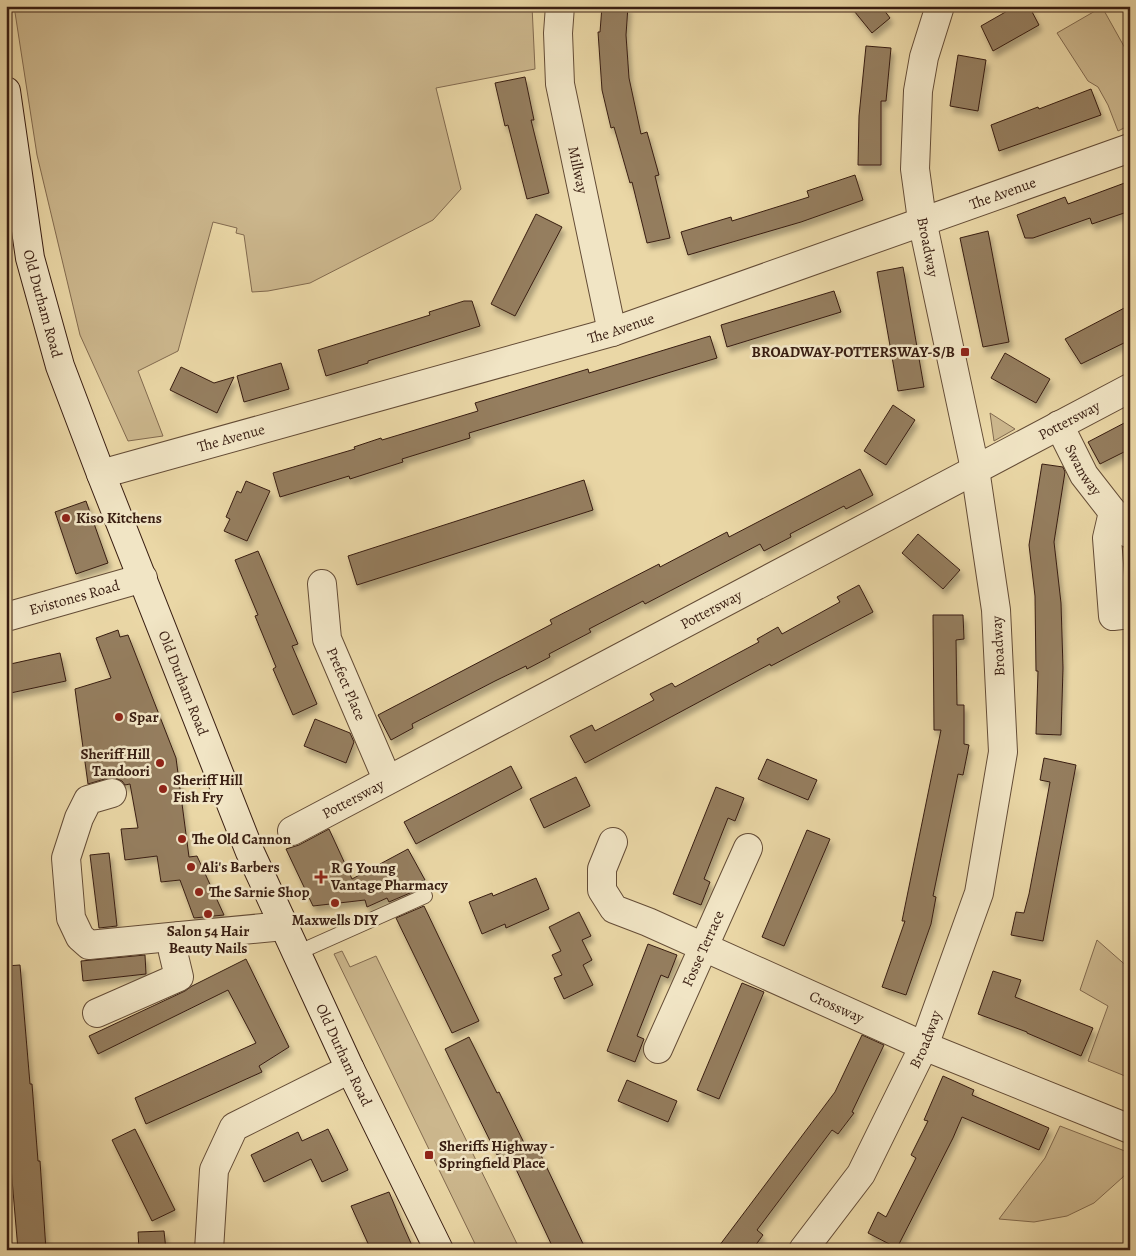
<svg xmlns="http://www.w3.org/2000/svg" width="1136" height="1256" font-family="Alegreya,serif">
	<defs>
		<filter id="shadow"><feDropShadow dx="3" dy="5.5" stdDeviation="2.5" flood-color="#0004"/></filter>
	</defs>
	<rect width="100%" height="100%" fill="#ead7a6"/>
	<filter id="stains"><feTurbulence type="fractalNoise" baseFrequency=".004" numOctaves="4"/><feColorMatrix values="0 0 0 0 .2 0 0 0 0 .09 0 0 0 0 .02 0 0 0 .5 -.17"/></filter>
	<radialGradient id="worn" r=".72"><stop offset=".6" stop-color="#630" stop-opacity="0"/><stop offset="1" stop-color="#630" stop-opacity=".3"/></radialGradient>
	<path fill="#ccb78d" stroke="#826a4f" d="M14,6h518l3,63 -99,19 25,101 -28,31 -123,63 -42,8 -16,1 -8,-57 -8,-2 1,-5 -24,-6 -35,129 -40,20 25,65 -35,5 -48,-106 -43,-180z
		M1102,7l28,50v68l-12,6 -10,-26 -10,-18 -10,-6 -31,-48z
		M990,413l25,16 -21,12z
		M1097,940l33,29v109l-42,-17 20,-55 -28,-16z
		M342,951l8,16 26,-11 144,294h-42l-144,-296z
		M1060,1126l70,27v15l-7,9 -29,26 -27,13 -33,6 -35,-3 46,-61z"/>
	<path fill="#957e5e" stroke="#381d11" filter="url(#shadow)" d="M602,6h26l-2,29 3,43 12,56 6,-2 12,43 -4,1 15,62 -23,5 -15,-61 -2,1 -16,-56 -3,1 -9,-38 -4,-58h2z
		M850,6h31l9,12 -18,15z
		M1016,6h13l10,19 -46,26 -12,-25z
		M866,46l25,2 -5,53h-5v64h-23l1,-49z
		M958,55l28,5 -8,51 -28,-5z
		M525,77l9,43h-3l18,73 -22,6 -19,-74 -3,1 -10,-43z
		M1091,89l10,26 -102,36 -8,-26 47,-18 1,2z
		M855,175l8,25 -62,22 -113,33 -7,-23 50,-15 1,4 77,-24 -2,-6z
		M1130,181v30l-38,13 -2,-6 -57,20h-8l-8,-23 48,-18 3,7z
		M536,214l26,13 -47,89 -24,-12z
		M988,231l21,111 -26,5 -23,-109z
		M903,267l21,120 -26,4 -21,-119z
		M834,291l7,21 -114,35 -6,-22z
		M464,301h8l8,25 -112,35v2l-42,13 -8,-26 112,-35 -1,-3z
		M1130,305v35l-49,24 -16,-25z
		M710,336l7,22 -248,75 1,5 -68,21 1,3 -53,17 -1,-3 -69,21 -7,-24 82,-24 -1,-2 27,-9 1,2 96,-29 -3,-8 113,-34 1,4z
		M1005,353l45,26 -14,24 -45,-25z
		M281,363l8,26 -45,13 -7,-26z
		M181,367l33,16 20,-6 -17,36 -47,-23z
		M893,405l22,15 -29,45 -22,-14z
		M1130,420v29l-30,15 -12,-22z
		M1042,464l21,3 2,5 -11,70 7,61 2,65 -2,67 -25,-1 2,-63h-2l-1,-75 -6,-51z
		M860,469l13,26 -27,14 -2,-3 -54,28 1,3 -27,14 -4,-7 -115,60 -2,-3 -54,28 2,3 -42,22 1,3 -23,12 -1,-3 -31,15 -83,43 1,4 -22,12 -13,-25 174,-91 -2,-4 109,-56 1,3 67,-35 2,5z
		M584,480l9,30 -236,75 -9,-29z
		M246,481l24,10 -23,50 -23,-10 6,-12 -4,-2 11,-26 4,2z
		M86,501l22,62 -32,11 -21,-62z
		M918,534l42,36 -17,19 -41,-36z
		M258,551l40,93 -6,2 25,58 -24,11 -20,-46 3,-2 -21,-51 3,-1 -23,-55z
		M859,585l14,27 -102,54 -1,-2 -185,99 -15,-27 22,-11 3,6 59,-31 -4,-6 22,-11 3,4 84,-45 -2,-3 21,-12 4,7 58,-32 -3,-5z
		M933,615h30l1,24 -8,1 1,65h7v39l5,1 -6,30 -5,-1 -25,122 3,1 -5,27 -25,71 -24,-8 23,-66h-3l39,-191h-7z
		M118,630l2,7 8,-2 48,123 13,99 8,-1 27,59 -30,3 -14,-38 -19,2 -4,-26 -32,4 -4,-31 17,-1 -8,-44 -5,1 -3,-4 -7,-3h-7l-20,6 -13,-95 36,-11 -15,-40z
		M60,653l6,28 -60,13v-29z
		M315,719l35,14 4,9 -8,21 -42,-17z
		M1044,758l32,7 -33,176 -32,-6 5,-23 8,1 5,-19 15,-79 6,-33 -10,-2z
		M767,759l50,21 -9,20 -50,-21z
		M511,766l11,22 -106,56 -12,-22z
		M576,777l14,29 -46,22 -14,-29z
		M716,787l28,11 -9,23 -7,-3 -24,61 6,3 -9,23 -28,-11z
		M329,829l23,50 56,-30 17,31 -10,5 2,5 -28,12 -2,-4 -20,9 -2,-7 -52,6 -27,-57 13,-4z
		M807,830l23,9 -46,107 -22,-9z
		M109,853l8,73 -18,2 -9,-73z
		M536,878l13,31 -43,19 -1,-4 -23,10 -13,-32 23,-9 1,3z
		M424,906l55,115 -27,12 -56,-115z
		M579,912l12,24 -9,4 10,20 -9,5 10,20 -29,14 -10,-21 8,-3 -10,-20 9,-4 -12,-24z
		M648,944l29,11 -9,23 -7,-3 -24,61 7,3 -9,23 -28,-11z
		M145,955l1,19 -63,7 -2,-20z
		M246,959l43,88 -30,19 3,6 -116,52 -11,-26 121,-55 -28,-53 -130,64 -9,-18 96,-45 7,-5z
		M20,965l10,119h2l6,77h2l6,89h-28l-9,-106h-3v-178z
		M993,971l28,9 -6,17 78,31 -12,28 -54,-23v-1l-49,-18z
		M742,983l22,9 -45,107 -22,-9z
		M862,1035l22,10 -32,67 2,1 -16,21 -6,-4 -75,100 6,5 -11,15h-36l119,-158z
		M469,1037l28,56 2,-1 30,61 9,-4 48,101h-32l-47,-100 -10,5 -52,-106z
		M943,1076l31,14 -2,5 77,33 -10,22 -77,-33 -9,21 -56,110 -29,-15 10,-21 8,5 30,-59 -5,-3 17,-34 -4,-1z
		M627,1080l50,21 -9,21 -50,-21z
		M135,1129l40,81 -23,11 -40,-81z
		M328,1129l20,41 -26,12 -11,-23 -47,23 -13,-27 47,-23 4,9z
		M389,1192l13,31 12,27h-43l-20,-44z
		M164,1231l2,19h-27l-1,-18z"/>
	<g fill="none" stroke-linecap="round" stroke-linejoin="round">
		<g stroke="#644c36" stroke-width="16">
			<path id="service" d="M297,953l128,-57"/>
		</g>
		<g stroke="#644c36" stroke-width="30">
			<g id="minor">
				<path id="s1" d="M560,6l-2,27 2,51 52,248"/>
				<path id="s2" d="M1059,425l25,50 46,59"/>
				<path id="s3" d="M101,474l511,-142 518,-184"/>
				<path d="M1113,512l-6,26 6,78 17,-2"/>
				<path id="s4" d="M322,584l5,55 60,140"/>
				<path id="s5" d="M6,617l137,-39"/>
				<path d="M112,793l-24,7 -9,18 -13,40 5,60 9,19 9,8 91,-9"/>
				<path id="s6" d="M292,831l838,-443"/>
				<path id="s7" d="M613,842l-11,27v21l12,19 34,13 276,124 206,83"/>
				<path d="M97,1013l82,-36 -6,-25 7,-16 104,-10"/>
				<path id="s8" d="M658,1049l90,-201"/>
				<path d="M209,1250l5,-80 20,-43 116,-58"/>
			</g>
		</g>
		<g stroke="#644c36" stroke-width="30">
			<g id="tertiary">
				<path id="s9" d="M803,1250l58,-76 63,-128 55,-153 24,-141 -7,-142 -21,-141 -53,-249 -7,-51 3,-78 6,-34 16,-51"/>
			</g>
		</g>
		<g stroke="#381d11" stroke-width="30">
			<g id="secondary">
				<path id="s10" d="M6,91l24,167 30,108 41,108 149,378 100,217 89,181"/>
			</g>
		</g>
		<use href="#service" stroke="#f1e5c5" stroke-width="14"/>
		<use href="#minor" stroke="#f1e5c5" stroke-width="28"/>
		<use href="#tertiary" stroke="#f1e5c5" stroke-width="28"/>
		<use href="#secondary" stroke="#f1e5c5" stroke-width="28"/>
	</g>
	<g fill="#8f2418" stroke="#f1e5c5" stroke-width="2">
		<rect x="960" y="347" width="10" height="10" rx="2.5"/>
		<circle cx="66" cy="518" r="5"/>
		<circle cx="119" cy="717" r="5"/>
		<circle cx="160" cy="763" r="5"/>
		<circle cx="163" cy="789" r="5"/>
		<circle cx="182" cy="839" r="5"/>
		<circle cx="191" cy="867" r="5"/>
		<path d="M318.5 869.5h5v5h5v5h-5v5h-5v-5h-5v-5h5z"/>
		<circle cx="199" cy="892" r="5"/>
		<circle cx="335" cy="903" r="5"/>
		<circle cx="208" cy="914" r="5"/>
		<rect x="424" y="1150" width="10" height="10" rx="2.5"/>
	</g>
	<g text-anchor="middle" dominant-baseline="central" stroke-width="5" stroke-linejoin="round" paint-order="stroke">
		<g font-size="15" fill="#381d11" stroke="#f1e5c5">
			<text stroke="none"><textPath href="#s1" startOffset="166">Millway</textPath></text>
			<text stroke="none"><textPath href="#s3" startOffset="945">The Avenue</textPath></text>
			<text transform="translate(928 247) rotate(79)">Broadway</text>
			<text stroke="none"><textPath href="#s10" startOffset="216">Old Durham Road</textPath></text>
			<text stroke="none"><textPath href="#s3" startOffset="540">The Avenue</textPath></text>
			<text stroke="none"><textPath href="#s6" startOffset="879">Pottersway</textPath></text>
			<text stroke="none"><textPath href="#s3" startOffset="135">The Avenue</textPath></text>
			<text stroke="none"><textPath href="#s2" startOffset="51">Swanway</textPath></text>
			<text stroke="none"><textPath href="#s5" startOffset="71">Evistones Road</textPath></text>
			<text stroke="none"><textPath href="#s6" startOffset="474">Pottersway</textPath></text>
			<text transform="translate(998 646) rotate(-93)">Broadway</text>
			<text stroke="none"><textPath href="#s10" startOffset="621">Old Durham Road</textPath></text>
			<text stroke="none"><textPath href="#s4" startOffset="104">Prefect Place</textPath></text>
			<text stroke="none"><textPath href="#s6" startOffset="69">Pottersway</textPath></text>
			<text stroke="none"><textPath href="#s8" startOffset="110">Fosse Terrace</textPath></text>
			<text stroke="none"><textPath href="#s7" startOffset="316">Crossway</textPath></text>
			<text stroke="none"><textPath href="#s9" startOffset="245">Broadway</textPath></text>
			<text stroke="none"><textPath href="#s10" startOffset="1026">Old Durham Road</textPath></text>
		</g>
		<g font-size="15" font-weight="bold" fill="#381d11" stroke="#f1e5c5" text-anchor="start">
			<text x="955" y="352" text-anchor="end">BROADWAY-POTTERSWAY-S/B</text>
			<text x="76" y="518">Kiso Kitchens</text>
			<text x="129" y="717">Spar</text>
			<text x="150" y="754" text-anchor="end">Sheriff Hill<tspan x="150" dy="17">Tandoori</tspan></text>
			<text x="173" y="780">Sheriff Hill<tspan x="173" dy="17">Fish Fry</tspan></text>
			<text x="192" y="839">The Old Cannon</text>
			<text x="201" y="867">Ali's Barbers</text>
			<text x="331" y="868">R G Young<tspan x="331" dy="17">Vantage Pharmacy</tspan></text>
			<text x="209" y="892">The Sarnie Shop</text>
			<text x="335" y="920" text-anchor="middle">Maxwells DIY</text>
			<text x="208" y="931" text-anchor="middle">Salon 54 Hair<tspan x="208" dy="17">Beauty Nails</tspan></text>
			<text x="439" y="1146">Sheriffs Highway -<tspan x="439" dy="17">Springfield Place</tspan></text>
		</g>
	</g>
	<rect width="1136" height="1256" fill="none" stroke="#ead7a6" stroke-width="25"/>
	<rect x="8" y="8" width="1121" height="1241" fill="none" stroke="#381d11" stroke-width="2.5"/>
	<rect x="12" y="12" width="1111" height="1231" fill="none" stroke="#381d11"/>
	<rect width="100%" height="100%" filter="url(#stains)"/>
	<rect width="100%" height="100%" fill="url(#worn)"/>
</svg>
